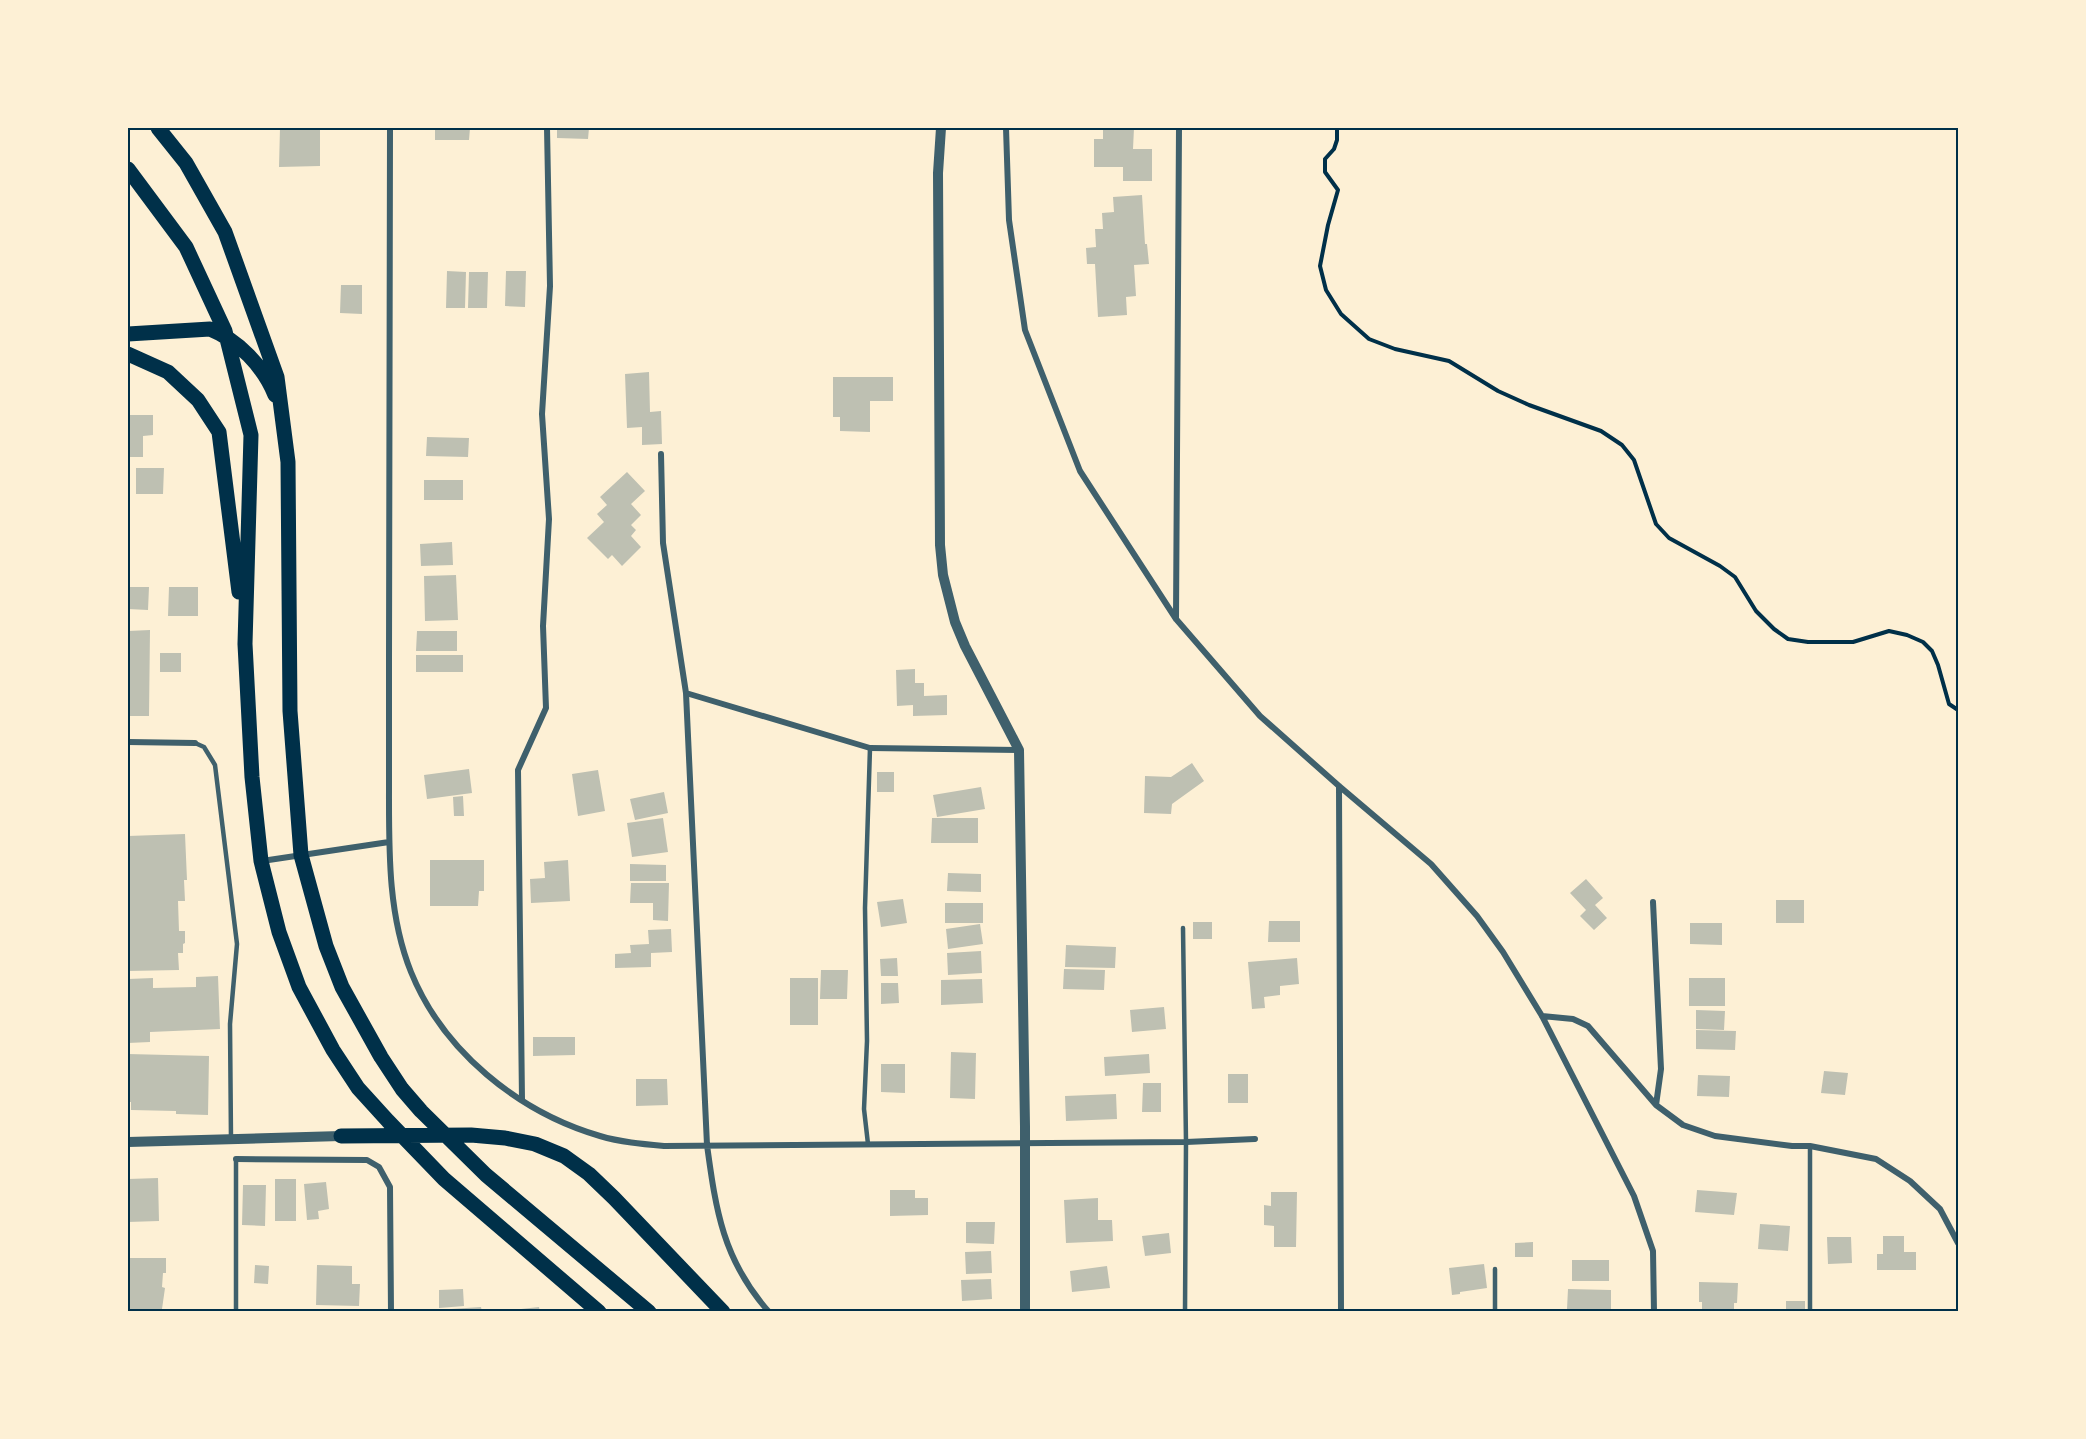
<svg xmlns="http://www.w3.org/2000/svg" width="2086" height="1439" font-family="'Varela Round',sans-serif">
	<rect width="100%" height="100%" fill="#fdf0d5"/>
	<path fill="#bec0b2" d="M280,128h40v38l-41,1z
		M435,128h35l-1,12h-34z
		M557,128h32l-1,11 -31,-1z
		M1103,128h31l-1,21h19v32h-29v-14h-29v-28h9z
		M1142,195l3,49h2l2,20 -15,1 2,31 -10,1 1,18 -29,2 -3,-53h-8l-1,-16 10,-1 -1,-18h8l-1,-16 12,-1 -1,-15z
		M447,271l19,1 -1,36h-19z
		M506,271h20l-1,36 -20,-1z
		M469,272h19l-1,36h-19z
		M341,285h21v29l-22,-1z
		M649,372l1,40 11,-1 1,33 -20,1v-18l-15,1 -2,-54z
		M833,377h60v24h-23v31l-30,-1v-14h-7z
		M128,415h25v20l-10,1v21h-15z
		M427,437l42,1 -1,19 -42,-1z
		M136,468h28l-1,26h-27z
		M627,472l18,19 -14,13 10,11 -10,10 5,5 -5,6 10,11 -19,19 -10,-11 -4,4 -21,-21 17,-16 -7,-8 10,-9 -7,-8z
		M424,480h39v20h-39z
		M452,542l1,23 -32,1 -1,-22z
		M456,575l2,45 -33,1 -1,-45z
		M128,587h21l-1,23 -20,-1z
		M169,587h29v29h-30z
		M150,630l-1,86h-21v-85z
		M417,631h40v20h-41z
		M160,653h21v19h-21z
		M416,655h47v17h-47z
		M915,669v14h9v13l23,-1v20l-34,1v-11l-16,1 -1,-36z
		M1192,763l12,18 -32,23 -1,10 -27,-1 1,-37 26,1z
		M469,769l3,24 -45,6 -3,-24z
		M598,770l7,41 -27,5 -6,-42z
		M877,772h17v20h-17z
		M981,787l4,22 -48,8 -4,-22z
		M664,792l4,21 -33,7 -5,-21z
		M463,796l1,20h-10l-1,-19z
		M663,818l5,34 -36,5 -5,-34z
		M932,818h46v25h-47z
		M185,834l2,46h-3l1,21h-7l1,30h6v12l-2,1v9h-5l1,17 -51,1v-135z
		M430,860h54v31h-5l-1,15h-48z
		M568,860l2,41 -39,2 -1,-24 15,-1 -1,-16z
		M630,864l36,1v16h-36z
		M948,873l33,1v18l-34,-1z
		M1586,879l17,19 -8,7 12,13 -13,12 -14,-14 6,-6 -16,-17z
		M631,883h38l-1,38 -15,-1v-17h-23z
		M903,899l4,24 -26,4 -4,-25z
		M1776,900h28v23h-28z
		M945,903h38v20h-38z
		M1269,921h31v21h-32z
		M1193,922h19v17h-19z
		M1690,923h32v22l-32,-1z
		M980,924l3,20 -35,5 -2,-20z
		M671,929l1,23 -21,1v14l-36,1v-14l16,-1 -1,-8 19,-1 -1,-14z
		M1066,945l50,2 -1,21 -50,-1z
		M981,951l1,22 -34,2 -1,-22z
		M897,958l1,18h-17l-1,-17z
		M1297,958l2,26 -19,2v9l-16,2 1,11 -13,1 -4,-47z
		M1064,969l41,1 -1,20 -41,-1z
		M821,970h27l-1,29h-27z
		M218,976l2,53 -70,3v10l-22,1v-64l25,-1v10l43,-1v-10z
		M790,978h28v47h-28z
		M1689,978h36v28h-36z
		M982,979l1,24 -42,2v-25z
		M881,983h17l1,20 -18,1z
		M1164,1007l2,22 -34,3 -2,-22z
		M1696,1010l29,1 -1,19 -28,-1z
		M1696,1030l40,1 -1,19 -39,-1z
		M533,1037h42v18l-42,1z
		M951,1052l25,1 -1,46 -25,-1z
		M128,1054l81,2 -1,59 -32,-1v-3l-45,-1v-8h-3z
		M1149,1054l1,19 -45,3 -1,-19z
		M881,1064h24v29l-24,-1z
		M1824,1071l24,2 -3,22 -24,-2z
		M1228,1074h20v29h-20z
		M1698,1075l32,1 -1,21 -32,-1z
		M636,1079h31l1,26 -32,1z
		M1143,1083h18v29h-19z
		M1116,1094l1,25 -51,2 -1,-25z
		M158,1178l1,43 -31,1v-43z
		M275,1179h21v42h-21z
		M326,1182l3,27 -11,2 1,8 -12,1 -3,-36z
		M243,1185h23l-1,41 -23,-1z
		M890,1190h25v8h13v17l-38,1z
		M1697,1190l40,3 -3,22 -39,-3z
		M1271,1192h26l-1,55h-22v-21l-10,-1v-20l7,1z
		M1098,1198v22h14l1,21 -47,2 -2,-43z
		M966,1222h29l-1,22 -28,-1z
		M1760,1224l30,2 -2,25 -30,-2z
		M1169,1233l2,20 -26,3 -3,-20z
		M1883,1236h21v16h12v18h-39v-16h6z
		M1827,1237h24l1,26 -24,1z
		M1533,1242v15h-18v-14z
		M991,1251l1,22 -26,1 -1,-22z
		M128,1258h38v15h-3l-1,14 3,1 -3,21h3v3h-37z
		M1572,1260h37v21h-37z
		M1484,1264l3,24 -27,4v2l-8,1 -3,-27z
		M255,1265l14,1 -1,18 -14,-1z
		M317,1265l35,1v18h8l-1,22 -43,-1z
		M1107,1266l3,22 -38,4 -2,-21z
		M991,1279l1,20 -30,2 -1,-21z
		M1699,1282l39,1 -1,20h-3v9h-32v-10h-3z
		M463,1289l1,17 -25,2v-18z
		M1568,1289l43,1v20l-44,-1z
		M1786,1301h19v11h-19z
		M481,1307l1,5h-46v-2z
		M539,1307l1,5h-28v-2z"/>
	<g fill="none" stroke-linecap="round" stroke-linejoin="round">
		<path stroke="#003049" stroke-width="4" d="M1337,128v12l-3,9 -9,10v13l13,18 -10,35 -8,41 6,24 15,24 28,25 26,10 54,12 49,30 31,14 72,26 21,14 12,15 22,64 13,14 51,28 15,11 21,34 18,18 14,10 20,3h45l36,-11 18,4 16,7 9,9 6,14 11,39 9,6"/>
		<path stroke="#3f606c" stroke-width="4.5" d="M195,743l9,4 11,18 22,179 -7,80 1,116
			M1183,928l3,214 -1,170
			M868,1144l-4,-35 3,-68 -2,-133 5,-160
			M1810,1146v166
			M236,1159v153
			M1495,1269v43"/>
		<path stroke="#3f606c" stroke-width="6" d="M390,128c0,176 -1,352 -1,529 0,45 0,90 0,135 0,59 -1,123 22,180 32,79 107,140 189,164 20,6 42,8 64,10l522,-4 69,-3
			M1006,128l3,92 16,110 55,141 96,148 84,97 79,70 92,78 46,52 26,36 39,64 92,180 19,55 1,61
			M661,454l2,89 23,150 21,452c9,66 16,115 62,167
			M1176,619l3,-491
			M686,693l184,55 149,2
			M128,742l67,1
			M1339,786l2,526
			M262,861l127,-19
			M1653,902l8,167 -5,36
			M1542,1016l31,3 15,7 68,79 27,20 32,11 77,10h18l66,13 34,22 30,28 18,34
			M522,1100l-4,-330 28,-62 -3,-82 6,-107 -7,-105 8,-128 -3,-158
			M236,1159l131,1 12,7 11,20 1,125"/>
		<path stroke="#3f606c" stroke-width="10" d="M941,128l-3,45 2,372 3,30 12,47 10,24 54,104 6,376v186
			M128,1142l213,-6"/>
		<path stroke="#003049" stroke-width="15" d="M158,128l28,35 39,69 52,145 11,85 2,249 11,144 25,91 16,41 39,70 21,32 19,22 65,64 163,137
			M128,169l58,78 39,84 26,104 -6,209 7,133 9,84 18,71 20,55 34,63 25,38 30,33 56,58 155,133
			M128,334l82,-5c28,11 54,38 65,66
			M128,354l40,18 30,28 21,32 20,160
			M341,1136l130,-1 34,3 30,6 29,12 25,18 25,24 109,114"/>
	</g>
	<rect width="2086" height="1439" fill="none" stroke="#fdf0d5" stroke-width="258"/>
	<rect x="129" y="129" width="1828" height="1181" fill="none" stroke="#003049" stroke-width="2"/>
</svg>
